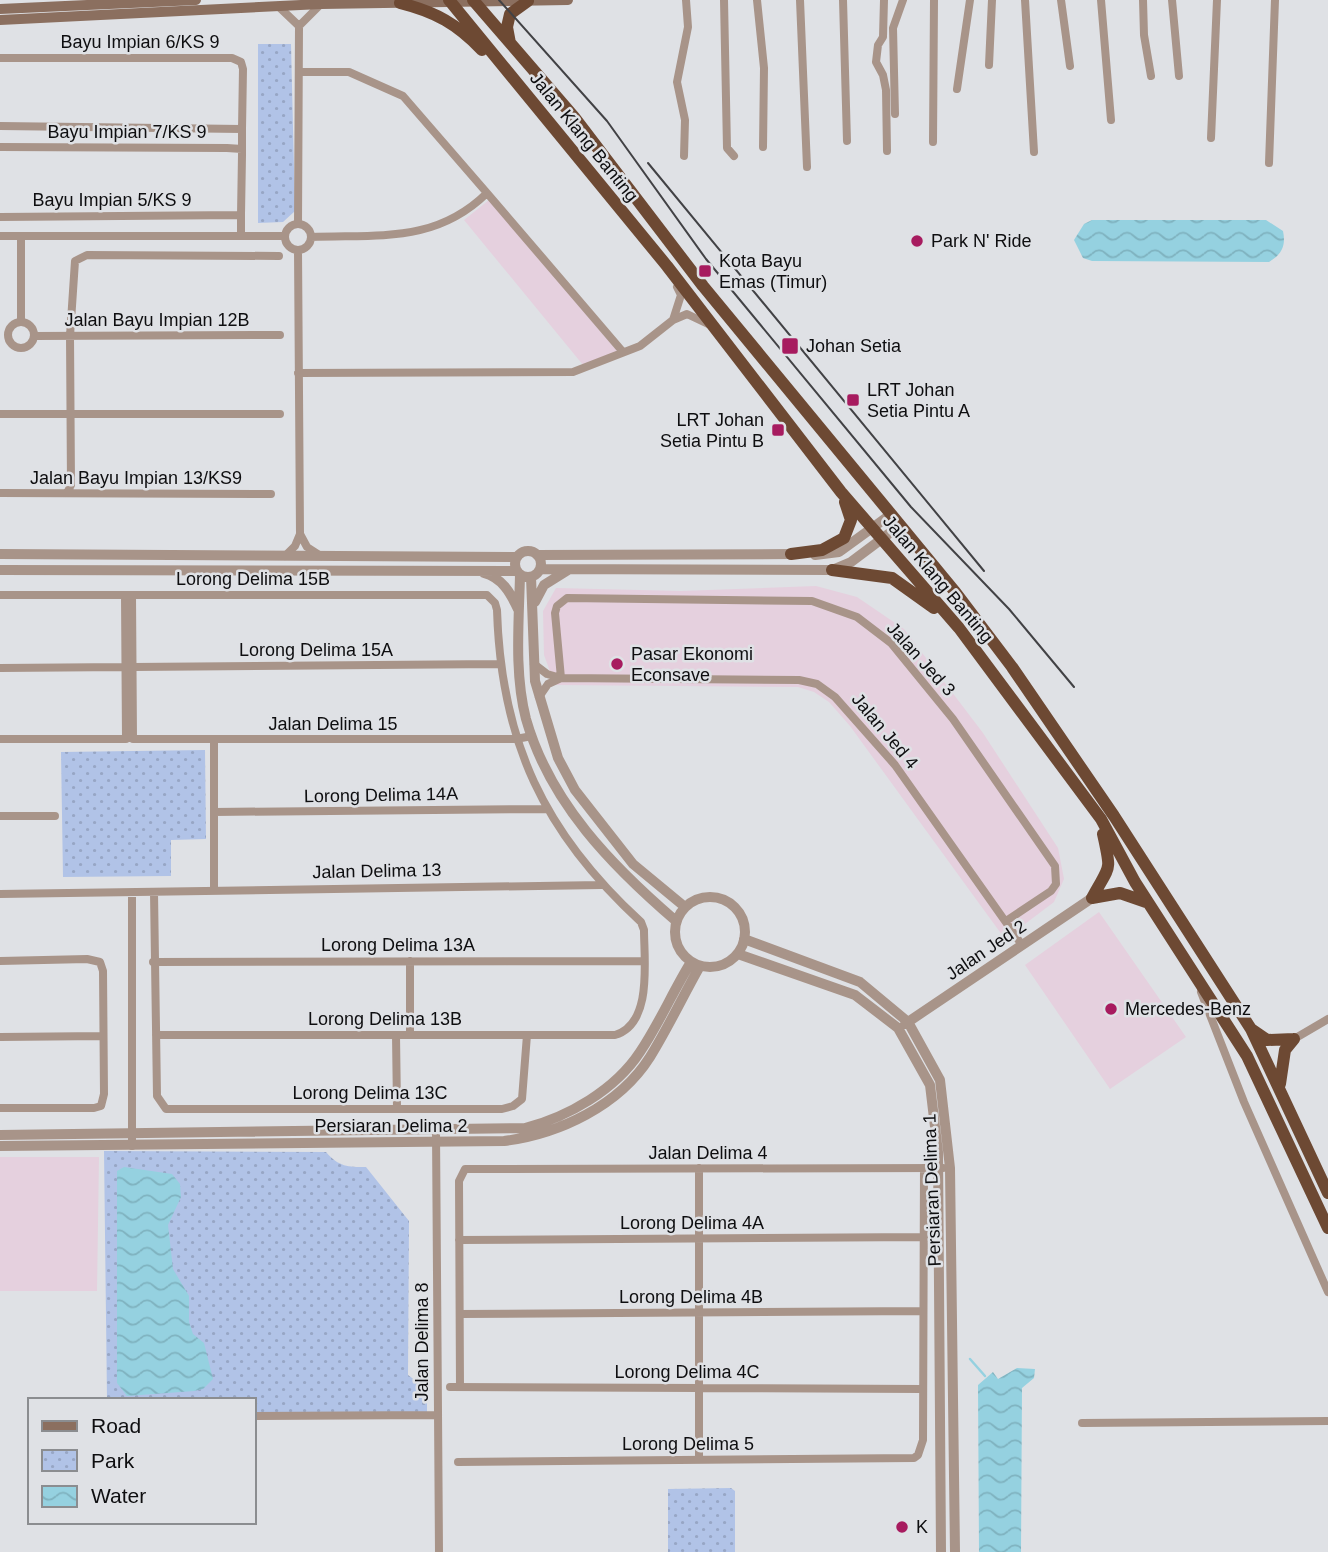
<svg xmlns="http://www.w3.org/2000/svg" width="1328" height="1552" font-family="Arial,sans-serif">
	<defs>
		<pattern id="park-dots" width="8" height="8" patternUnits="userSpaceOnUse" patternTransform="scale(1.75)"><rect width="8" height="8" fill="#b1c3e7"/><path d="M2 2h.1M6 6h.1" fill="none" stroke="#97a6c5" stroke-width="1.8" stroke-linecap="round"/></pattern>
		<pattern id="water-waves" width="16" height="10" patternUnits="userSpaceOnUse" patternTransform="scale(1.75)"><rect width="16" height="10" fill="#95d1e0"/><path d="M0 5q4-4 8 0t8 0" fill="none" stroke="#7fb2bf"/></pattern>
	</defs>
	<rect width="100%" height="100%" fill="#dfe1e5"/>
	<path fill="#e5d0de" d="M489,200l129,152 -35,13 -119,-145z
		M816,586l41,11 47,32 79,104 75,115 6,31 -10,23 -49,37 -155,-213 -21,-24 -15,-10 -16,-5 -243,-2 -11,-30 -1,-44 13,-23 125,3z
		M1099,912l87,125 -76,52 -85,-124z
		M0,1157h99l-2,134h-97z"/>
	<path fill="url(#park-dots)" d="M258,44h33l4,167 -12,11 -25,1z
		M205,750l1,89 -35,1v36l-108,1 -2,-125z
		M104,1151l222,1c13,15 22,15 40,15l43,54 -1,154 19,14v24l-173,1v-14h-147z
		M731,1488l4,3v61h-67v-63z"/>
	<path fill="url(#water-waves)" d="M1092,220h174l17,11c3,15 -1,23 -14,31l-177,-1 -9,-3 -9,-18 10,-16z
		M124,1167l48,7 8,10 1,13 -13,28 5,44 16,27v26l4,12 11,9 9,36 -10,10 -9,2 -67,5 -10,-13v-212z
		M1017,1368l18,1 -1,9 -12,10 -1,164h-42l-1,-167 15,-13 5,7z"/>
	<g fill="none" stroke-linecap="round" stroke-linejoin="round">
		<path stroke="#95d1e0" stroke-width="2.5" d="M970,1359l15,17"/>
		<path stroke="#a89489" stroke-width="8" d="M724,0l3,148 7,8
			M757,0l7,68 -1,79
			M800,0l7,167
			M843,0l4,141
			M884,0l-1,37 -5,8 -2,17 7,13 3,15 1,61
			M1025,0l9,152
			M1061,0l9,66
			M1101,0l10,120
			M1143,0l1,35 7,41
			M1172,0l7,76
			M278,6l21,20
			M0,58h232l9,4 2,7 -1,60 -242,-3
			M989,65l3,-65
			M299,72h50l54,24 84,97c-52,51 -109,41 -176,44
			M957,89l13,-89
			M895,114l-2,-86 10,-28
			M1211,138l6,-138
			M933,142l1,-142
			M0,147l227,1 15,1v6l-1,60 -241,2
			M242,149v-20
			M684,156l1,-36 -8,-38 11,-55 -2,-27
			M1269,163l6,-163
			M487,193l136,159
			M241,215v21
			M298,224l1,-198 21,-21
			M285 237a13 13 0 1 1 26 0a13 13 0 1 1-26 0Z
			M0,236h285
			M21,236v86
			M298,250l2,284 7,13 14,9
			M673,320l8,-25 -4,-8
			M8 335a13 13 0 1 1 26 0a13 13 0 1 1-26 0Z
			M34,336l246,-1
			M298,373l275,-1 67,-26 33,-26 14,-6 21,10
			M0,414h280
			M0,493l271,1
			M67,493l4,-8 -1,-149 5,-75 12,-6 192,1
			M285,556l10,-10 5,-12
			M0,595h487l8,8 2,7c4,132 47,223 144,312l3,8c0,30 9,94 -29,105h-459
			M132,596l1,143h383l16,-3
			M534,664l13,10 14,4 238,2 18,4 18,13 60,68 127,180
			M133,667l366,-3
			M0,668l125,-1
			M561,678l-6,-65 2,-7 10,-8 245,3 45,16 34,26 62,76 102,147 1,18 -5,7 -45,30
			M539,697l9,-13 13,-6
			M0,739h126l-1,-143
			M214,740v148
			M214,812l334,-3
			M0,816h55
			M154,892l3,204 9,13h336l11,-3 9,-7 5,-64
			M0,894l601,-9
			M0,961l87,-2 13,3 3,9 1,123 -3,12 -7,2h-94
			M410,961v74
			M153,962l491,-1
			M1201,992l43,110 84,190
			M396,1035l1,73
			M0,1037l103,-1
			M1294,1039l34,-20
			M436,1132l3,420
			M132,1146v-252
			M699,1168v292
			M459,1240l465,-3
			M460,1314l463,-3
			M450,1387l473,2
			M460,1387l-1,-206 6,-12 478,-1
			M254,1416l184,-1
			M1082,1423l246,-2
			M458,1462l456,-4 4,-3 5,-15 1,-272"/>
		<path stroke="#a89489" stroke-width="10" d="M515 564a13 13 0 1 1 26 0a13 13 0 1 1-26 0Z
			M0,554l517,3
			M537,555l260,-1
			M815,555l24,-3 51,-37
			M540,569l292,1 19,-8 48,-36
			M0,570l516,1
			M484,573c18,5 26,19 34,36
			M520,575c-1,46 -6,98 6,144 24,84 86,147 150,202
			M531,577l4,104 23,77 17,32 58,74 52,43
			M535,602l9,-17 24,-15
			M675 932a35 35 0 1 1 70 0a35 35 0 1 1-70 0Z
			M744,939l116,43 48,40 32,58 10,88 5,384
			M738,954l117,41 43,33 32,57 8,67 3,400
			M905,1024l187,-126
			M0,1135l525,-7c43,-11 90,-38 115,-76 19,-28 33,-61 51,-90
			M0,1146l504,-5c55,-7 115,-35 146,-84 18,-29 33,-61 50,-91"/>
		<path stroke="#8b6f5f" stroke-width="10" d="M0,9l196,-9
			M0,20l321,-16 247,-4"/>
		<path stroke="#6d4933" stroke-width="12" d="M449,0l218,266 174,226 118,136 142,191 34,63 112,174 81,172
			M473,0l101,117 129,169 253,307 56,74 102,149 137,213 77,164
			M400,3c36,9 57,21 82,47
			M510,43l-3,-16 3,-13 18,-13
			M791,554l31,-4 22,-12 7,-18 -6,-18
			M832,570l60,8 42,30
			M1092,898c18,-34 20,-24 11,-64
			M1092,898l28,-5 26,9
			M1251,1029l16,11 27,-1
			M1280,1084l5,-34 9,-11"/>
		<path stroke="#424245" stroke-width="2" d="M499,0l108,121 99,138 205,248 98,102 65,78
			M648,163l336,408"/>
	</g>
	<g fill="#a71b5f" stroke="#dfe1e5" stroke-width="2.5">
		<circle cx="917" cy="241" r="7"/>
		<rect x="698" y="264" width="14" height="14" rx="3.5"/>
		<rect x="781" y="337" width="18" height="18" rx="3.5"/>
		<rect x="846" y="393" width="14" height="14" rx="3.5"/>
		<rect x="771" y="423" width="14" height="14" rx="3.5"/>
		<circle cx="617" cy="664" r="7"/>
		<circle cx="1111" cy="1009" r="7"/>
		<circle cx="902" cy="1527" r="7"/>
	</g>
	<g text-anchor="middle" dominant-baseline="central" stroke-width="5" stroke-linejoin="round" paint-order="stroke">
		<g font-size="18" fill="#0e0e10" stroke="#dfe1e5">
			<text x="140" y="42">Bayu Impian 6/KS 9</text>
			<text x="127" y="132">Bayu Impian 7/KS 9</text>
			<text transform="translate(584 137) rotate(51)">Jalan Klang Banting</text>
			<text x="112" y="200">Bayu Impian 5/KS 9</text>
			<text x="157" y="320">Jalan Bayu Impian 12B</text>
			<text x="136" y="478">Jalan Bayu Impian 13/KS9</text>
			<text x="253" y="579">Lorong Delima 15B</text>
			<text transform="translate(938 579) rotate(50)">Jalan Klang Banting</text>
			<text x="316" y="650">Lorong Delima 15A</text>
			<text transform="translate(921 659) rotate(48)">Jalan Jed 3</text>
			<text x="333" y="724">Jalan Delima 15</text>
			<text transform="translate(885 731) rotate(50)">Jalan Jed 4</text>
			<text transform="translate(381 795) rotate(-1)">Lorong Delima 14A</text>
			<text transform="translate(377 871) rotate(-1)">Jalan Delima 13</text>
			<text x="398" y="945">Lorong Delima 13A</text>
			<text transform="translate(986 950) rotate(-34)">Jalan Jed 2</text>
			<text x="385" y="1019">Lorong Delima 13B</text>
			<text x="370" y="1093">Lorong Delima 13C</text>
			<text x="391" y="1126">Persiaran Delima 2</text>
			<text x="708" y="1153">Jalan Delima 4</text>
			<text transform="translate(932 1190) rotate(-92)">Persiaran Delima 1</text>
			<text x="692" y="1223">Lorong Delima 4A</text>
			<text x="691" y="1297">Lorong Delima 4B</text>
			<text transform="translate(422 1342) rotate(-90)">Jalan Delima 8</text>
			<text x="687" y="1372">Lorong Delima 4C</text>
			<text x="688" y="1444">Lorong Delima 5</text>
		</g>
		<g font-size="18" fill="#0e0e10" stroke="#dfe1e5" text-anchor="start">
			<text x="931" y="241">Park N' Ride</text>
			<text x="719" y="261">Kota Bayu<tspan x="719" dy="21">Emas (Timur)</tspan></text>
			<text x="806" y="346">Johan Setia</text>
			<text x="867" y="390">LRT Johan<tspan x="867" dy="21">Setia Pintu A</tspan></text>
			<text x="764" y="420" text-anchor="end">LRT Johan<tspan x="764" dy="21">Setia Pintu B</tspan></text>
			<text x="631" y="654">Pasar Ekonomi<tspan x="631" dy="21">Econsave</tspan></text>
			<text x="1125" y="1009">Mercedes-Benz</text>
			<text x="916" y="1527">K</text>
		</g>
	</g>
	<rect x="28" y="1398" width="228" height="126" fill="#dfe1e5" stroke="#8b8d90" stroke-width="2"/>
	<rect x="42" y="1421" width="35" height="10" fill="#8b6f5f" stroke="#8b8d90" stroke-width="2"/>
	<text x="91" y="1433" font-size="21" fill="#0e0e10">Road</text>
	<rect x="42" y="1450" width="35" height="21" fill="url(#park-dots)" stroke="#8b8d90" stroke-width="2"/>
	<text x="91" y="1468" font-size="21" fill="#0e0e10">Park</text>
	<rect x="42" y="1486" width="35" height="21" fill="url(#water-waves)" stroke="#8b8d90" stroke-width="2"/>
	<text x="91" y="1503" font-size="21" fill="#0e0e10">Water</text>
</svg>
